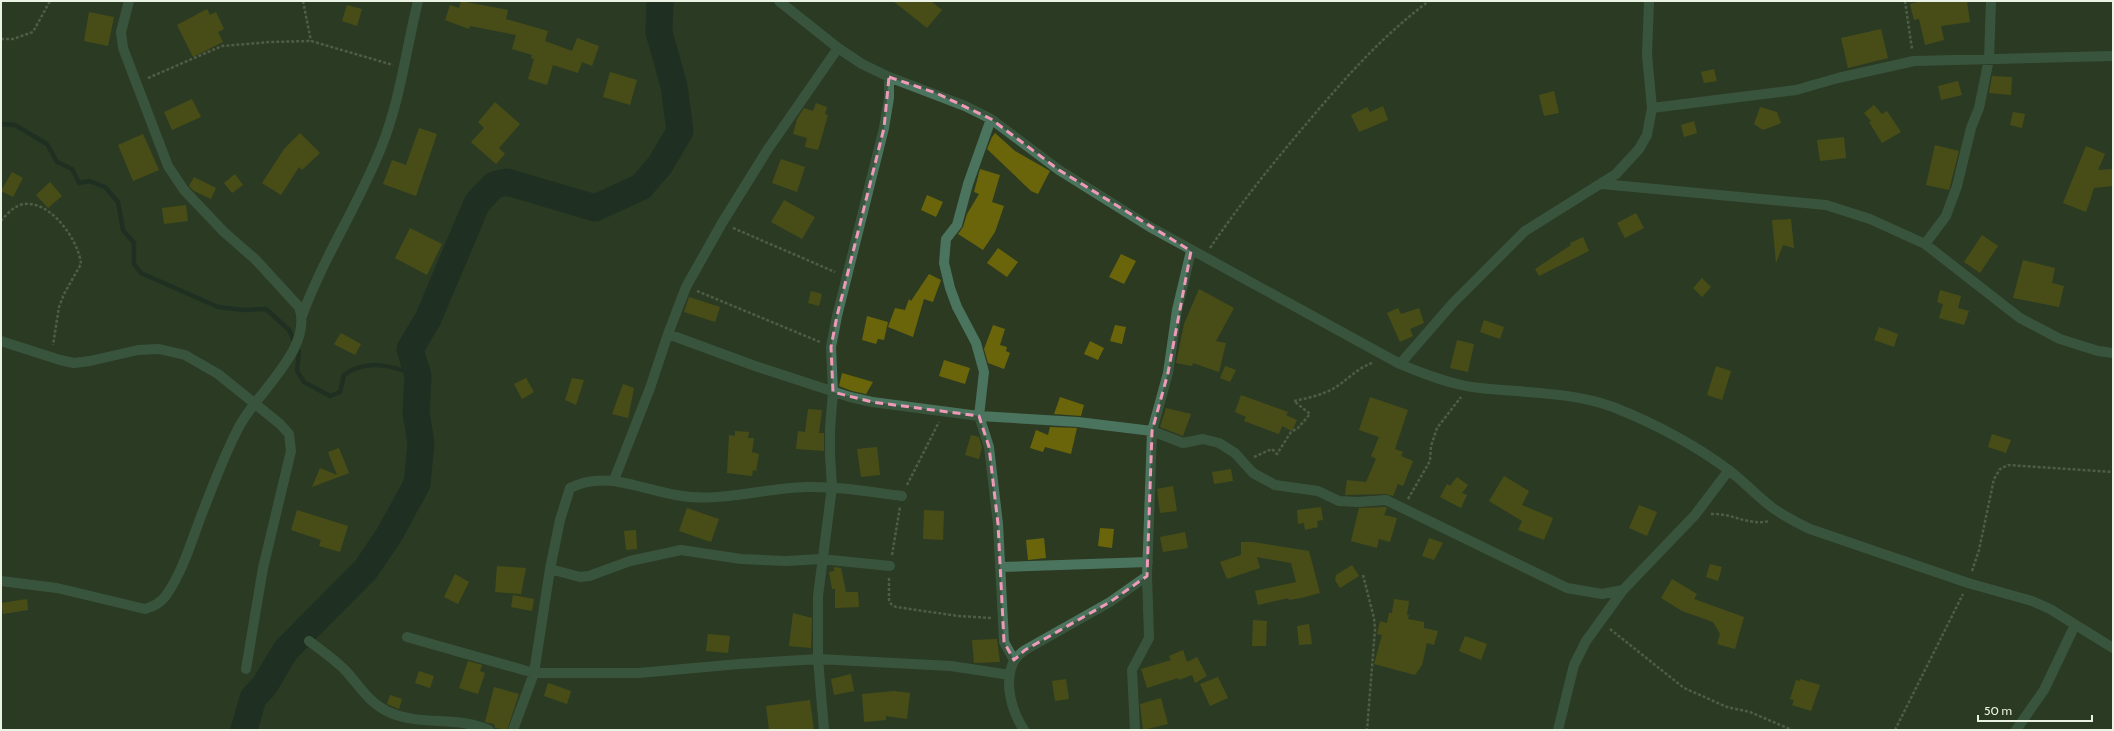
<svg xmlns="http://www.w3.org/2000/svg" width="2114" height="731" font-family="Cabin,sans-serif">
	<rect width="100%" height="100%" fill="#2c3a22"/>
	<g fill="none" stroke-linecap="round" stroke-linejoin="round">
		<path stroke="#112422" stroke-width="4.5" d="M1,124l14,1 32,19 10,18 15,7 7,14 10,-2 16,6 13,15 5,28 11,13v21l7,9 77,34 25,3 23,-1 23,21 10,22 -2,19 7,11 26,14 10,-4 4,-17c24,-17 49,-9 74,1"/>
		<path stroke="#112422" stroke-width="27" d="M244,730l9,-32 12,-13 20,-34 81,-82 23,-34 28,-51 4,-41 -5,-31 2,-36 -8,-27 18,-30 49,-116 17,-18 13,-3 88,26 46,-21 19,-22 20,-34 -6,-45 -15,-54 1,-31"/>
	</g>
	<path fill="#6a650b" d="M461,1l47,9 -2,9 42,12 -3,10 27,10 5,-13 22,8 -7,20 -10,-4 -4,11 -25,-8 -6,20 -19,-6 6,-20 -3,-1 1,-3 -20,-6 4,-14 -46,-9 -1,3 -24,-9 5,-15 9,3z
		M893,1h38l11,9 -15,18z
		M1922,1h45l3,21 -29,4 3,14 -19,5 -6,-26 -5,1 -4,-16z
		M347,5l15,4 -5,17 -15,-5z
		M207,9l3,6 6,-3 8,17 -6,3 5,10 -30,15 -16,-32z
		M89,12l25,5 -6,29 -24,-5z
		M1881,29l7,29 -40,10 -7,-30z
		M1714,69l3,12 -13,2 -3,-11z
		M610,72l27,8 -7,25 -27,-8z
		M1992,76l20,1 -1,18 -22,-2z
		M1958,81l4,14 -21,5 -3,-14z
		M1554,91l5,22 -15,3 -5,-21z
		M192,99l9,18 -29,13 -8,-18z
		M495,102l25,22 -21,24 6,6 -9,10 -25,-22 13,-14 -6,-6z
		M816,103l11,4 -2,7 3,1 -10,35 -13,-3 2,-9 -14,-4 4,-15 7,-11 9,3z
		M1874,105l8,9 5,-3 14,21 -19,11 -13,-21 2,-1 -7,-8z
		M1383,106l5,14 -29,12 -8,-17 16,-8 3,5z
		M1760,107l17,5 4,11 -18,7 -9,-6z
		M2013,112l12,2 -3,14 -12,-3z
		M1694,121l3,12 -13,4 -3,-12z
		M419,128l18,6 -21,62 -33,-12 9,-24 14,5z
		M300,133l20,20 -18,17 -3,-3 -18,28 -19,-12 22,-34z
		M995,133l20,18 35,20 -12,23 -7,-3 -44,-42 5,-12z
		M143,134l16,36 -26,11 -15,-36z
		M1844,137l2,21 -26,3 -3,-21z
		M1935,145l24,6 -10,39 -23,-5z
		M2086,146l19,8 -7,16 15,-1v17l-19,2 -8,24 -23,-9z
		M781,159l24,8 -8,25 -25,-9z
		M980,169l20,6 -8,27 12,4 -9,26 -12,18 -25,-16 5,-7 4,-13 12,-20 -5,-2z
		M12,172l11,6 -10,19 -12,-6z
		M235,174l8,11 -11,8 -8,-10z
		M194,177l22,11 -5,11 -17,-8 -5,-5z
		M50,182l12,14 -14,12 -12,-13z
		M927,195l16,7 -7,15 -15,-7z
		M784,200l31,17 -13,22 -31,-17z
		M186,205l2,16 -24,3 -2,-16z
		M1636,213l8,15 -19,10 -8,-15z
		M1791,219l3,29 -11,-3 -7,18 -4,-43z
		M410,228l32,16 -15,31 -32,-17z
		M1982,235l16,11 -18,27 -16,-11z
		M1583,237l6,14 -50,25 -4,-7 36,-24 -1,-2z
		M998,248l20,14 -11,15 -20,-14z
		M1121,254l15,7 -12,23 -15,-7z
		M2023,260l32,8 -3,15 12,3 -5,21 -46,-9z
		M929,274l12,6 -8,22 -9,-3 -11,38 -25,-10 7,-19 10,2 4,-11 2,2z
		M1702,278l9,9 -9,10 -9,-9z
		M1199,289l35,19 -18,33 10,2 -7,29 -26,-9 -1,3 -16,-3 8,-39z
		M1940,290l21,6 -3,12 11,3 -5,14 -25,-7 4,-14 -6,-2z
		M811,291l11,3 -3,12 -11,-3z
		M689,297l31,10 -5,15 -31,-10z
		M1398,308l3,6 18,-6 5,15 -14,6 3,7 -13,6 -13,-29z
		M867,316l21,6 -4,18 -6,-1 -2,5 -14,-4z
		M1484,320l20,7 -4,12 -20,-7z
		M993,325l12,4 -5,16 7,2 -1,4 4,2 -6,16 -16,-6 -4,-14z
		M1115,325l11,2 -4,17 -12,-3z
		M1879,327l19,7 -4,13 -20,-7z
		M341,333l20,11 -6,11 -21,-11z
		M1457,340l17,4 -6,28 -18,-4z
		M1090,341l14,7 -6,12 -14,-6z
		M944,360l26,8 -5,16 -26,-8z
		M1225,366l11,4 -6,12 -10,-4z
		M1716,366l15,5 -9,29 -15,-5z
		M842,373l31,9 -7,12 -14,-3 -13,-5z
		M526,378l8,14 -12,7 -8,-15z
		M572,378l12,2 -8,25 -11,-5z
		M623,384l11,4 -6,30 -16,-4z
		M1241,395l47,17 -2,3 11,5 -5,11 -10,-5 -3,8 -35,-13 2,-4 -11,-5z
		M1060,397l24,8 -3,11 -27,-2z
		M1370,397l38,13 -13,39 8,3 -2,4 12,5 -10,25 -5,-2 -5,12 -7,-2 -41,1 2,-15 19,2 10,-23 -5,-3 8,-19 -20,-7z
		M1166,408l25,6 -8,22 -23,-9z
		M808,409l14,1 -3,23h5v18l-28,-2 2,-18 7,1z
		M1050,427l27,1 -6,26 -26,-7 -2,5 -13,-4 6,-18 12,5z
		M735,431l14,1 -1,6h6l-2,14 7,2 -3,17 -3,-1 -1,6 -25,-3 2,-38 6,1z
		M1992,434l19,6 -5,13 -18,-6z
		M971,435l8,2 3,10 -3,12 -14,-4z
		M877,447l3,28 -19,2 -4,-28z
		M339,448l10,25 -37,14 8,-19 17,7 -9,-23z
		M1231,469l2,12 -19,3 -2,-12z
		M1504,476l25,15 -7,14 31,13 -9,22 -26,-10 4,-9 -33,-20z
		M1457,477l11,8 -6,8 5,2 -6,13 -21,-11 7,-13 3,2z
		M1173,486l4,25 -17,2 -3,-24z
		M1639,505l18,7 -10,24 -18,-8z
		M1321,507l2,13 -6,1 1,6 -13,3 -1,-7 -6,1 -1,-14z
		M1385,507l2,1 -3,7 13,3 -7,24 -11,-3 -2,9 -26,-7 8,-33z
		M687,508l32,11 -8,23 -32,-11z
		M297,510l51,16 -8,26 -21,-6 2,-6 -30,-10z
		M924,510l20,1 -1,29 -20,-1z
		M1100,528l14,1 -2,19 -14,-2z
		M636,530l1,19 -11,1 -2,-19z
		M1185,532l3,16 -25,4 -3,-15z
		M1044,538l2,20 -18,2 -2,-20z
		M1429,538l14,5 -9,17 -12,-4z
		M1241,542h12l56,9 11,42 -19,5 -12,2 -1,-2 -30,7 -3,-14 41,-9 -5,-19 -34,-6 3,11 -33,11 -7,-17 21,-7z
		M1710,564l12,3 -4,14 -12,-4z
		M1352,565l7,11 -19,12 -5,-8 1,-5z
		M497,566l29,2 -5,26 -26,-2z
		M834,567l7,1 5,24h12l1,15 -24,1v-19h-3l-3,-17 5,-1z
		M455,574l14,8 -11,22 -14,-7z
		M1672,579l25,15 -3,5 50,18 -9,32 -18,-5 3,-10 -7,-12 -31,-11 -21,-13z
		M513,595l21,4 -2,12 -21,-4z
		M27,599l1,11 -25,4 -2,-11z
		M1394,599l15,2 -2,14h2l-1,4 16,3v6l14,3 -4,14 -7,-2 -5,22 -7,10 -41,-11 8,-29 -5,-1 3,-13 7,2 2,-10h3z
		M793,613l19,5 -1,30 -22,-2z
		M1253,620l14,1 -1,25h-14z
		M1309,624l3,20 -13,1 -2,-19z
		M708,634l22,2 -2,17 -22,-2z
		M1465,636l22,8 -6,16 -22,-9z
		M997,639l3,23 -26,1 -2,-23z
		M1183,650l4,12 10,-5 10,19 -12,7 -3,-8 -13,5 -1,-2 -31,10 -6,-19 30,-9 -2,-4z
		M468,661l14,4 -2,6 5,2 -7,21 -19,-6z
		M419,671l15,5 -4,12 -15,-5z
		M851,674l3,17 -20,4 -3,-16z
		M1218,677l10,21 -18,8 -10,-22z
		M1066,679l3,20 -14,2 -3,-20z
		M1800,679l20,6 -9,26 -19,-6 2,-5 -4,-1 6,-19 4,1z
		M548,683l23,8 -4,13 -23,-8z
		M494,687l25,7 -12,36 -12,-2 -1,-4 -9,-2z
		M894,691l16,2 -3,26 -21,-3v4l-22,2 -2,-28z
		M390,695l12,4 -3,10 -12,-5z
		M1161,698l7,26 -25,6 -3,-26z
		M810,700l4,30h-45l-3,-24z"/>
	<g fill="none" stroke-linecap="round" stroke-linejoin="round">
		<path stroke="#7a8671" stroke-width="2.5" stroke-dasharray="3 2" stroke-linecap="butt" d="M303,1l8,40
			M1905,1l7,48
			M1,39h12l20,-7 17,-31
			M148,78l74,-32 48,-4 41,-1 82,24
			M1,221c5,-6 11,-13 19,-16 28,-9 59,35 61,59l-17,30 -5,13 -6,38
			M733,228l102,44
			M1210,248c30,-44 63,-85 97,-125 38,-45 75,-87 122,-122
			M697,291l123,51
			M1254,457l18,-8 5,5 14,-22 7,-4 12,-14 -16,-13c14,-3 29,-6 42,-14 12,-8 22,-19 36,-24
			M907,485l32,-63
			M1408,499l22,-38 1,-15 6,-18 24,-31
			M1711,514c23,-1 35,12 59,7
			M892,555l8,-48
			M1972,571l7,-21 15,-71 6,-10 8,-4 105,7
			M1363,575l11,43 1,11 -8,101
			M889,578v22l2,4 5,3 62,9 34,2
			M1610,629l74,59 43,19 23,5 42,18
			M1895,730l68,-136"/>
		<path stroke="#4b745e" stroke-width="10" d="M779,1l59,47 24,16 27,13 76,29 26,13 68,51 91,57 250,137c24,10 47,19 72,23 45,6 99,4 141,20 41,16 82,38 117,64 14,11 25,23 39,34 12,10 27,17 41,24l158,54 64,18 18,8 63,39
			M1652,108l144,-18 42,-12 76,-17 199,-5
			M991,119l-23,65 -11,41 -11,14 -2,24 6,25 7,19 19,36 8,29 -5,44 10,31 9,77 6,118 10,18
			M1602,184l224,21 44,14 55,25 95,74 40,21 38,12 15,2
			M1925,244l21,-28 11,-30 14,-58 8,-20 10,-49 2,-58
			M302,316c21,-58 56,-110 79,-168 19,-47 25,-98 37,-147
			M668,334l87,32 95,31 22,5 107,14 99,6 74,9 31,12 20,-4 16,4 16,10 18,20 22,12 43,6 21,10 19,1 28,-2 181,88 35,6 21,-4
			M1,341l59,19 14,3 16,-2 48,-11 21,-1 26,6 33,19 62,50 9,10 2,17 -28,117 -17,101
			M1400,364l53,-61 72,-72 91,-57 23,-25 8,-14 5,-27 -5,-53 2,-54
			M614,480l36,-92 18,-54 18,-47 36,-64 46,-74 70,-101
			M1001,567l147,-5
			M550,569l30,8 9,-1 41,-15 51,-11 60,9 45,2 35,-2 69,7
			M1,581l56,7 88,21c9,-3 16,-6 22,-15 17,-25 25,-55 36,-83 11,-28 22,-58 36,-84 18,-35 75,-79 60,-120l-44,-48 -31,-27 -40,-42 -16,-24 -45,-118 -2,-16 8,-31
			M407,637l127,36h105l100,-9 79,-5 133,7 59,9
			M309,641c12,9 25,18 36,29 15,16 24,34 46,43 31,13 67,3 98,17
			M513,730l21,-57 16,-104 10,-49 10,-32c37,-19 74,3 112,8 39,6 83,-8 124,-9 32,-1 64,5 96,9
			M824,730l-6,-71v-63l14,-109 -2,-32v-26l3,-37 -2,-45 6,-31 47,-188 5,-30v-21
			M1024,730c-12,-18 -21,-48 -10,-69 2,-4 7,-8 11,-11l85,-48 37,-26 5,-145 16,-58 9,-63 14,-59
			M1135,730l-3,-60 17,-32 -2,-62
			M1558,730l16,-65 12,-24 37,-51 72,-75 34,-45
			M2016,730l28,-40 31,-65"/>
	</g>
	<path d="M0 0H2114V731H0ZM889,77l47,16 55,26 68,51 132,81 -23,122 -16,58 -5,145 -37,26 -85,48 -11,10 -10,-18 -6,-118 -9,-77 -10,-31 -107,-14 -39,-10 -2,-45 6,-31 47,-188z" fill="#2c3a22" fill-opacity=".55" fill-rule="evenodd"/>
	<path fill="none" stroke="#ef9ab8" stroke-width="3" stroke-dasharray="8 5" stroke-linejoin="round" d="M889,77l47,16 55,26 68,51 132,81 -23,122 -16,58 -5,145 -37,26 -85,48 -11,10 -10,-18 -6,-118 -9,-77 -10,-31 -107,-14 -39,-10 -2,-45 6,-31 47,-188z"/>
	<rect width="2114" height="731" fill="none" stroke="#eaf3e4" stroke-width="4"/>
	<path d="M1978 715v6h114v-6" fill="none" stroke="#eaf3e4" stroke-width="2"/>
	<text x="1984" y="715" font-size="12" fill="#eaf3e4" stroke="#2c3a22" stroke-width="3" paint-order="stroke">50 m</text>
</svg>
